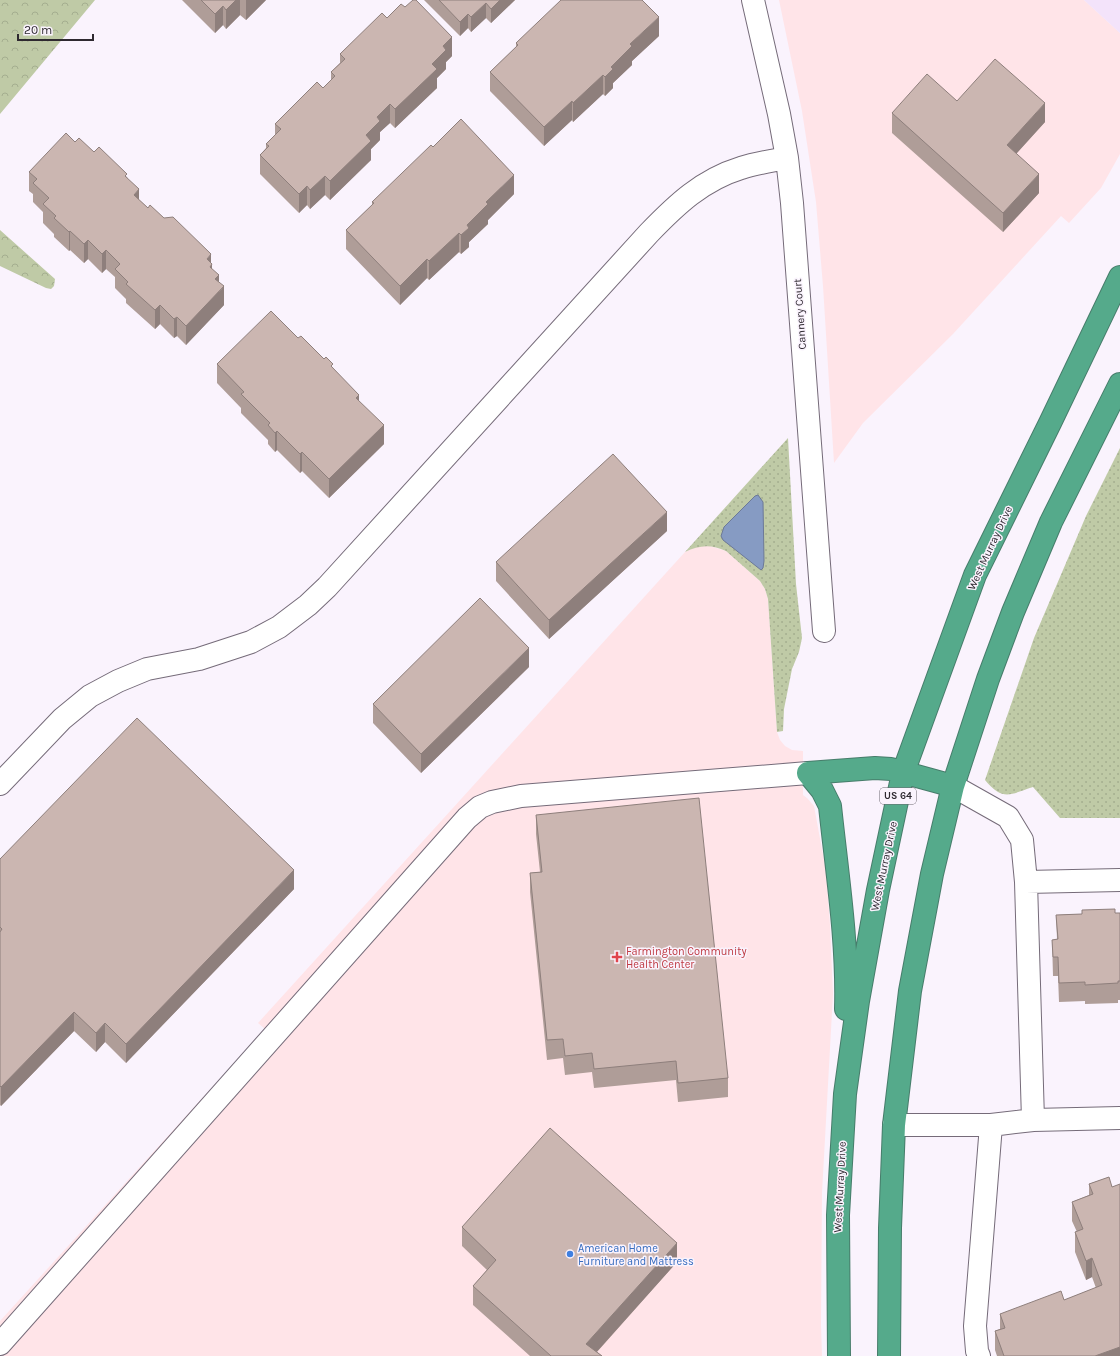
<svg xmlns="http://www.w3.org/2000/svg" width="1120" height="1356" font-family="Karla,sans-serif">
	<defs>
		<pattern id="grass-dots" width="8" height="8" patternUnits="userSpaceOnUse"><rect width="8" height="8" fill="#bfcaa6"/><path d="M2 2h.1M6 6h.1" fill="none" stroke="#a4ae8f" stroke-width="1.8" stroke-linecap="round"/></pattern>
		<pattern id="forest-crowns" width="20" height="18" patternUnits="userSpaceOnUse"><rect width="20" height="18" fill="#bfcaa6"/><path d="M2 6a3 3 0 1 1 6 0M12 15a3 3 0 1 1 6 0" fill="none" stroke="#a4ae8f"/></pattern>
	</defs>
	<rect width="100%" height="100%" fill="#faf3fd"/>
	<path fill="#ffe4e8" d="M779,0h305l36,33v121l-19,34 -32,35 -8,-7 -108,118 -90,89 -29,40 -11,-177 -7,-84 -14,-91z
		M702,546h8l16,5 34,30 5,8 3,10 9,133 3,8 5,6 7,4 11,1v44l4,3 7,8 12,65 4,54 3,69 -11,199 -1,132 1,31h-822v-35l265,-292 -7,-6 427,-471 10,-5z"/>
	<path fill="#f3e3fa" d="M1084,0h36v33z"/>
	<path fill="url(#grass-dots)" d="M788,438l8,146 6,54 -3,14 -7,17 -8,40 -1,22 -6,1 -9,-133 -3,-10 -5,-8 -34,-30c-15,-7 -27,-6 -41,1z
		M1120,448v370h-60l-27,-31c-22,7 -30,15 -48,-7l49,-142 52,-122z"/>
	<path fill="url(#forest-crowns)" d="M0,0h95l-95,114z
		M0,230l55,49 -1,7 -3,3 -5,-1 -46,-22z"/>
	<path fill="#869bc3" stroke="#6c7997" d="M758,495l5,7 1,59 -1,7 -2,2 -38,-30 -2,-4 3,-9 31,-31z"/>
	<g fill="none" stroke-linecap="round" stroke-linejoin="round">
		<g stroke="#756b79" stroke-width="24">
			<path id="minor" d="M753,0l26,114 8,44 5,45 32,428
				M0,784l62,-65 28,-23 28,-15 29,-12 52,-10 52,-17 28,-15 29,-22 19,-18 322,-354c27,-28 53,-53 92,-65 15,-5 31,-7 46,-10
				M953,786l55,31 14,23 4,42
				M1033,1120l-7,-238 94,-2
				M894,1125h97l42,-5 87,-2
				M0,1344l467,-526 13,-11 12,-5 29,-6 287,-23
				M979,1356l-2,-5 -2,-25 16,-201"/>
		</g>
		<g stroke="#477d6b" stroke-width="24">
			<path id="highway" d="M808,773l14,17 8,16c7,67 18,136 16,203
				M808,773l67,-5 16,1 62,17
				M839,1356l-1,-141 7,-121 13,-93 20,-111 25,-117 72,-198 75,-152 70,-146
				M889,1356l1,-128 4,-103 16,-134 22,-117 21,-88 35,-107 25,-67 38,-90 69,-138"/>
		</g>
		<use href="#minor" stroke="#fff" stroke-width="22"/>
		<use href="#highway" stroke="#55aa8b" stroke-width="22"/>
	</g>
	<path fill="#af9d98" d="M182,0h84l-20,20 -6,-5 -14,14 -3,-4 -8,8z
		M424,0h91l-24,23 -5,-5 -15,14 -3,-4 -8,8z
		M387,18l65,38 -6,6v7l-9,9v10l-42,40 -5,-5 -10,9v8l-9,9v11l-41,40 -5,-5 -15,14 -3,-4 -8,8 -39,-39v-19l6,-7v-4l9,-9v-11l48,-36 8,-8v-8l9,-9v-9z
		M659,36l-27,25v4l-19,18v5l-8,8 -2,-2 -30,28 -1,-2 -28,26 -54,-55v-19l26,-25v-4z
		M957,101l88,21 -29,32 23,39 -36,39 -111,-99v-20z
		M75,142l19,10 33,25 12,23 72,64 1,5 7,13 5,23 -38,40 -9,-9 -3,2 -14,-14 -5,5 -29,-26v-4l-11,-11v-11l-9,-8 -4,4 -14,-14 -4,4 -14,-13 -1,1 -15,-14v-3l-11,-11v-11l-10,-10v-8l-4,-3v-19z
		M433,147l81,47 -26,26v4l-19,18v5l-8,7 -2,-2 -30,28 -2,-2 -27,27 -54,-56v-19l26,-25v-3z
		M298,338l35,30 26,33 25,43 -55,54 -27,-27 -2,2 -23,-23 -2,2 -7,-8v-4l-27,-27v-5l-24,-25v-19z
		M667,531l-118,108 -53,-58v-19z
		M529,667l-108,106 -48,-50v-19z
		M536,815l192,263v19l-50,5 -2,-22 -82,8 -2,-16 -27,3 -2,-17 -16,2 -17,-168v-19l10,-1 -4,-38z
		M0,859l294,30 -168,174 -21,-21 -9,10 -22,-21 -73,75 -1,-1z
		M1120,913v87h-2v3l-33,1v-3l-26,1 -1,-26h-5l-1,-36 5,-1 -1,-24z
		M1109,1177l11,179h-123l-2,-6v-19l5,-2v-15l64,-14 32,-12 -4,-11 -6,3 -11,-28v-20h2l-5,-11v-19l17,-7v-11z
		M462,1227l215,35 -80,90 5,4h-72l-57,-51v-19l14,-16 -25,-24z"/>
	<path fill="#8e7f7c" d="M236,0h4v15l-14,14v-19z
		M246,0h20l-20,20z
		M500,0h15l-24,23v-14z
		M486,3v15l-15,14v-15z
		M223,6v19l-8,8v-19z
		M468,14v14l-8,8v-14z
		M659,17v19l-27,25v4l-19,18v5l-8,8v-19l6,-10 19,-23z
		M452,37v19l-6,6v7l-9,9v10l-42,40v-19l37,-45 11,-18z
		M603,75v19l-30,28v-19z
		M572,101v19l-28,26v-19z
		M1045,103v19l-38,42v-19z
		M390,104v19l-10,9v8l-9,9v11l-41,40v-19l36,-46 11,-18z
		M1039,174v19l-36,39v-19z
		M514,175v19l-26,26v4l-19,18v5l-8,7v-19l6,-10 19,-23z
		M325,176v19l-15,14v-19z
		M307,186v19l-8,8v-19z
		M139,189v19l-5,-13z
		M70,231v19l-1,1v-19z
		M459,233v19l-30,28v-19z
		M88,240v19l-4,4v-19z
		M106,250v19l-4,4v-19z
		M211,254v11l1,-1v19l-5,-24z
		M427,259v19l-27,27v-19z
		M219,275v17l5,-6v19l-38,40v-19l29,-47z
		M160,305v19l-5,5v-19z
		M177,317v19l-3,2v-19z
		M359,395v19l-3,-16z
		M384,425v19l-55,54v-19z
		M277,431v19l-2,2v-19z
		M302,452v19l-2,2v-19z
		M667,512v19l-118,108v-19z
		M529,648v19l-108,106v-19z
		M294,870v19l-168,174v-19z
		M74,1012v19l-73,75v-19z
		M105,1023v19l-9,10v-19z
		M677,1243v19l-84,94 -7,-12z
		M1092,1258v19l-6,3v-19z
		M1120,1347v9h-25z"/>
	<path fill="#cbb6b1" stroke="#8e7f7c" d="M201,0h35l-10,10 -3,-4 -8,8z
		M413,0h3l36,37 -9,9 3,4 -14,14 5,5 -42,40 -5,-5 -13,13 3,4 -14,14 5,6 -41,40 -5,-5 -15,14 -3,-4 -8,8 -39,-39 9,-9 -3,-2 15,-15 -6,-5 42,-42 6,6 12,-12 -4,-4 14,-13 -5,-5 42,-41 5,5 14,-14 4,3z
		M439,0h61l-9,9 -5,-6 -15,14 -3,-3 -8,8z
		M561,0h81l17,17 -29,27 2,2 -21,21 2,2 -8,8 -2,-2 -30,28 -1,-2 -28,26 -54,-55 28,-27 -2,-2z
		M995,59l50,44 -38,42 32,29 -36,39 -111,-100 35,-39 30,27z
		M461,119l53,56 -28,27 2,2 -21,21 2,3 -8,7 -2,-2 -30,28 -2,-2 -27,27 -54,-56 28,-27 -2,-1 59,-57 2,2z
		M66,133l9,9 4,-4 15,14 5,-5 28,27 -2,2 14,13 -5,6 14,13 2,-3 14,13 9,-1 38,37 -4,5 5,5 -2,3 9,8 -4,4 9,7 -38,40 -9,-9 -3,2 -14,-14 -5,5 -29,-26 2,-2 -13,-13 5,-5 -14,-14 -4,4 -14,-14 -4,4 -14,-13 -1,1 -15,-14 2,-2 -13,-12 6,-6 -16,-15 4,-4 -8,-7z
		M271,311l27,27 3,-2 23,23 2,-2 7,7 -2,2 28,29 -3,3 28,27 -55,54 -27,-27 -2,2 -23,-23 -2,2 -7,-8 2,-2 -29,-29 3,-2 -27,-28z
		M613,454l54,58 -118,108 -53,-58z
		M480,598l49,50 -108,106 -48,-50z
		M137,718l157,152 -168,174 -21,-21 -9,10 -22,-21 -73,75 -1,-1v-154l2,-3 -2,-2v-68z
		M699,798l29,280 -50,5 -2,-22 -82,8 -2,-16 -27,3 -2,-17 -16,1 -17,-167 12,-1 -6,-57z
		M1115,909v4h5v68h-2v2l-33,2v-3l-26,1 -1,-26h-5l-1,-17 6,-1 -2,-24 26,-1v-4z
		M550,1128l127,115 -91,101 16,12h-51l-78,-70 23,-26 -34,-33z
		M1109,1177l3,10 8,-3v163l-25,9h-91l-9,-25 10,-3 -5,-14 61,-23 3,9 38,-15 -10,-27 -6,3 -11,-29 8,-3 -11,-27 21,-8 -4,-10z"/>
	<path fill="#e0444e" stroke="#faf3fd" stroke-width="1.5" d="M615 951h4v4h4v4h-4v4h-4v-4h-4v-4h4z"/>
	<circle fill="#3f7fe0" stroke="#faf3fd" stroke-width="1.5" cx="570" cy="1254" r="4"/>
	<g text-anchor="middle" dominant-baseline="central" stroke-width="3" stroke-linejoin="round" paint-order="stroke">
		<rect fill="#faf3fd" stroke="#6b666e" stroke-width="1" x="880" y="788" width="36" height="16" rx="3"/>
		<g font-size="10" font-weight="bold" fill="#2e2930">
			<text x="898" y="796">US 64</text>
		</g>
		<g font-size="11" fill="#2e2930" stroke="#faf3fd">
			<text transform="translate(800 314) rotate(-94)">Cannery Court</text>
			<text transform="translate(990 548) rotate(-65)">West Murray Drive</text>
			<text transform="translate(884 866) rotate(-78)">West Murray Drive</text>
			<text transform="translate(840 1187) rotate(-87)">West Murray Drive</text>
		</g>
		<g font-size="11" fill="#be3a42" stroke="#faf3fd" text-anchor="start">
			<text x="626" y="951">Farmington Community<tspan x="626" dy="13">Health Center</tspan></text>
		</g>
		<g font-size="11" fill="#366cbe" stroke="#faf3fd" text-anchor="start">
			<text x="578" y="1248">American Home<tspan x="578" dy="13">Furniture and Mattress</tspan></text>
		</g>
	</g>
	<path d="M18 34v6h75v-6" fill="none" stroke="#2e2930" stroke-width="2"/>
	<text x="24" y="34" font-size="12" fill="#2e2930" stroke="#faf3fd" stroke-width="3" paint-order="stroke">20 m</text>
</svg>
